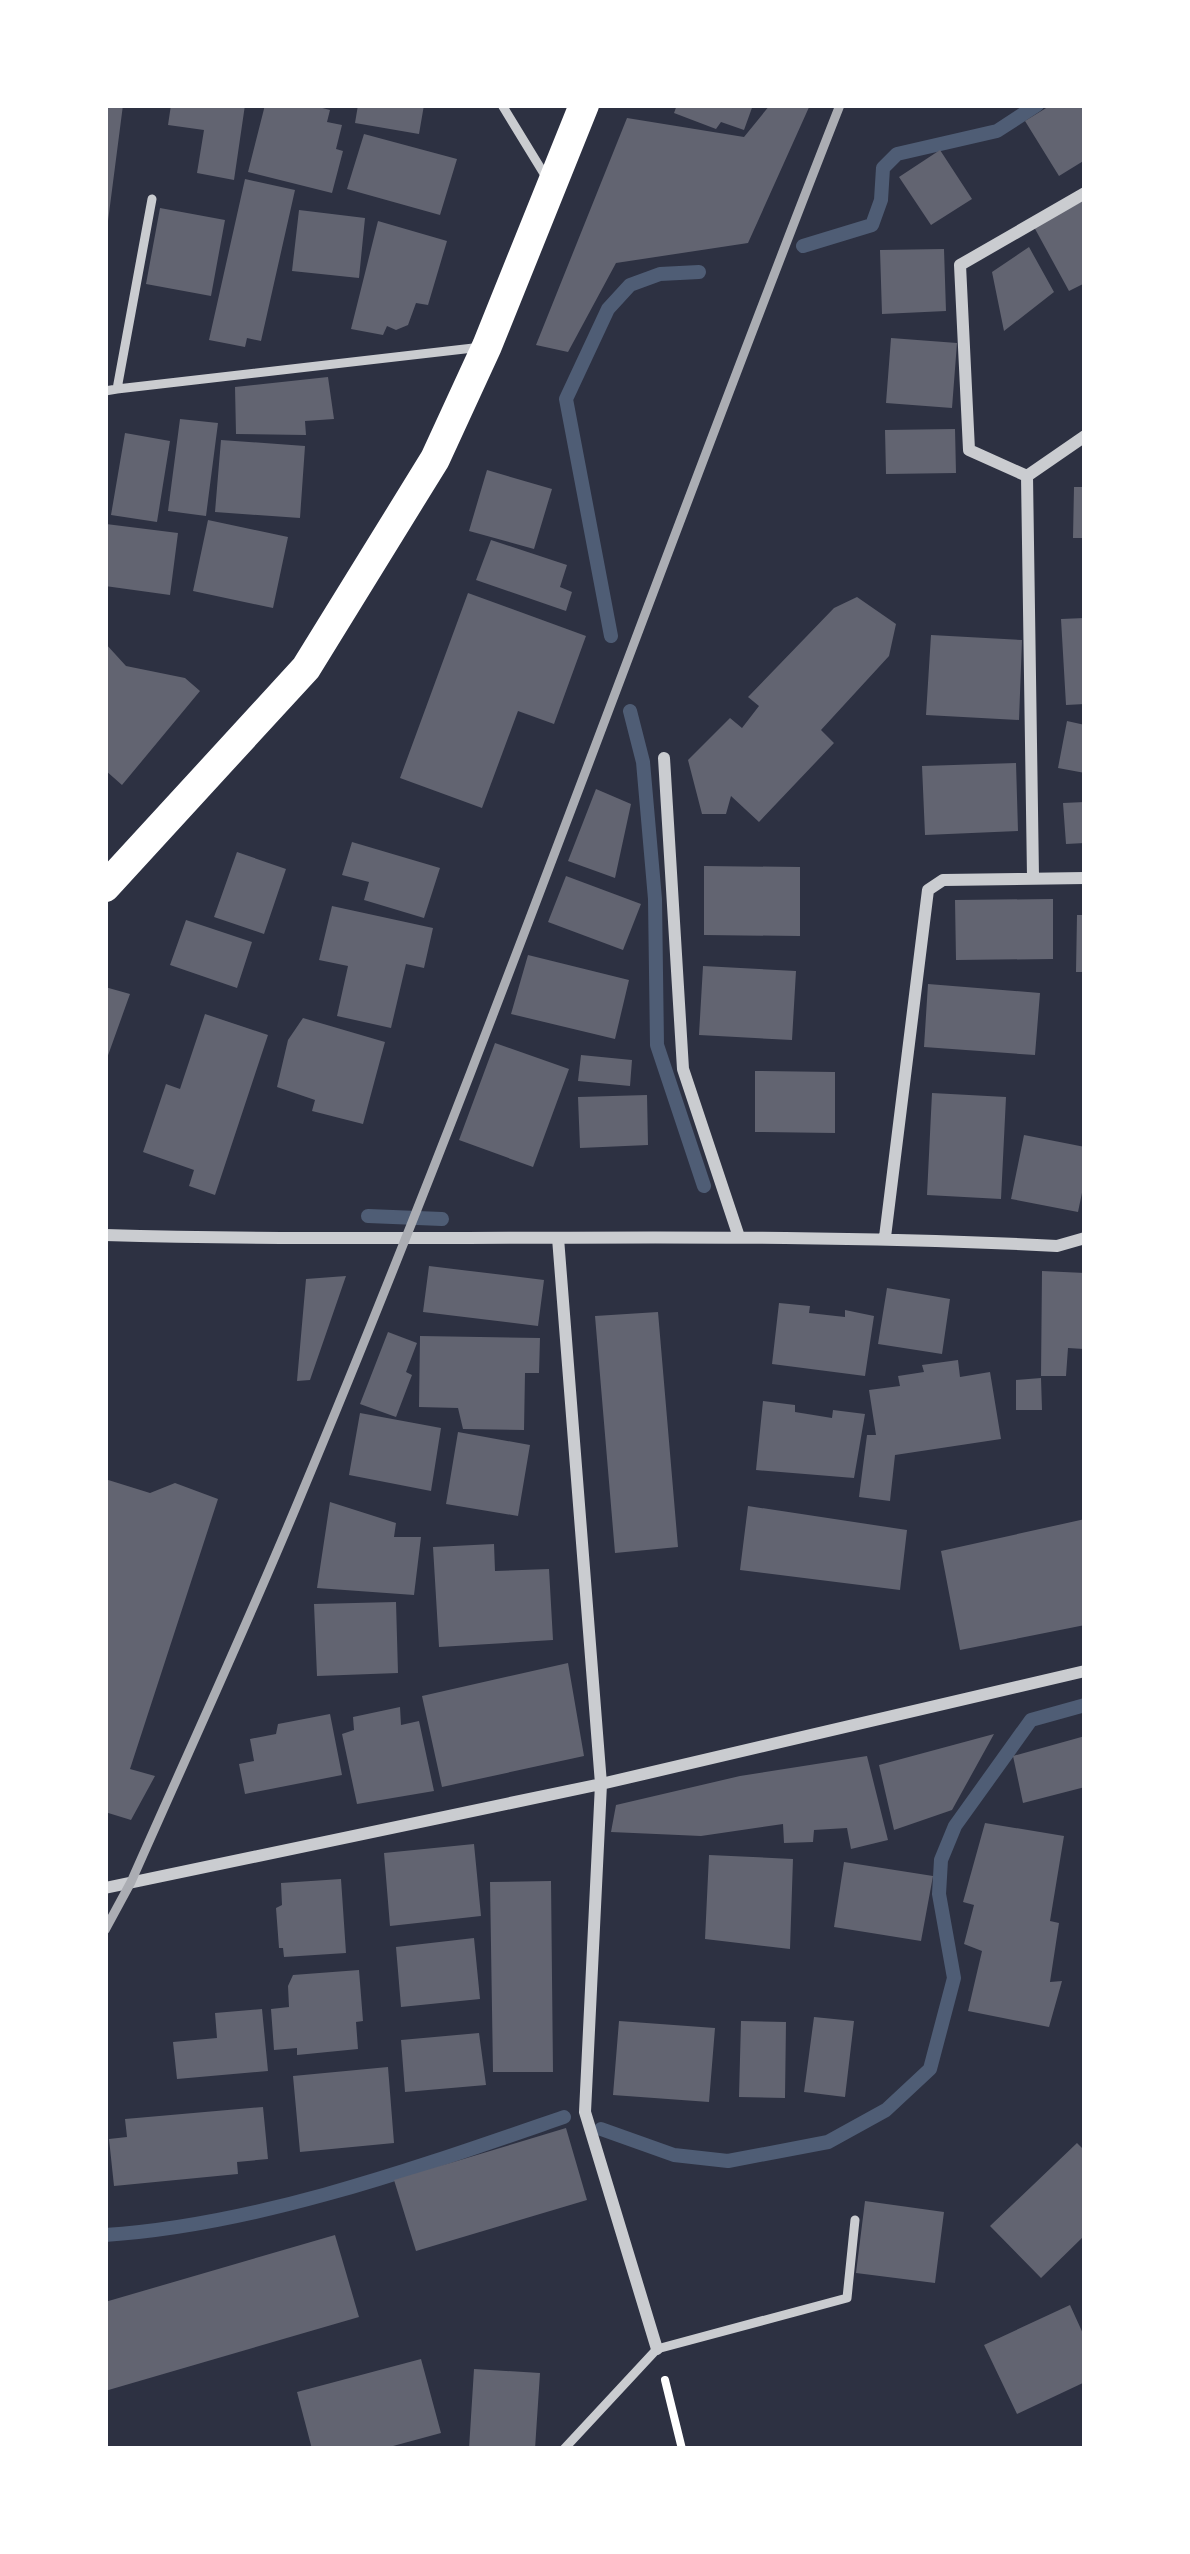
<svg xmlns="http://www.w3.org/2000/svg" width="1190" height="2554" font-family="Helvetica,sans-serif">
	<rect width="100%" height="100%" fill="#2d3142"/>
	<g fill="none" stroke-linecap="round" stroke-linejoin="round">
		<path stroke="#4f5d75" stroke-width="14" d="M803,246l69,-21 9,-25 2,-32 14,-14 100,-23 40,-26
			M611,636l-45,-237 42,-90 22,-24 30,-11 39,-2
			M630,711l13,51 12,137 2,146 47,141
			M368,1216l74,3
			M601,2129l73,26 54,6 100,-19 58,-32 44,-41 24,-91 -15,-84 2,-34 14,-34 76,-106 54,-15
			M105,2235c153,-10 314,-68 459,-118"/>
	</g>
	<path fill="#626471" d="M105,105h18l-15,116h-3z
		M171,105h74l-11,75 -37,-7 7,-43 -36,-5z
		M265,105h46l19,5 -3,12 15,3 -6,24 7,2 -11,42 -84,-21z
		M358,105h66l-5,29 -64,-11z
		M677,105h76l-9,25 -23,-8 -5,7 -42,-16z
		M770,105h40l-62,138 -132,20 -48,89 -32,-7 91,-227 117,19z
		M1051,105h34v55l-26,16 -34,-55z
		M364,134l93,25 -17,56 -93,-26z
		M940,150l32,49 -41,26 -32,-48z
		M245,179l50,11 -34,151 -14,-3 -2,9 -36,-7z
		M1085,200v83l-16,8 -35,-64z
		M160,208l65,12 -14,76 -65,-12z
		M299,210l66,8 -6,60 -67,-7z
		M378,221l69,20 -19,64 -12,-2 -8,22 -12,5 -9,-4 -4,9 -32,-6z
		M1029,247l25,45 -50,39 -12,-59z
		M944,249l2,62 -64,3 -2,-64z
		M891,338l66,5 -5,65 -66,-5z
		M328,377l6,42 -29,2 1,14 -70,-1 -1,-47z
		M180,419l38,4 -12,93 -38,-5z
		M955,429l1,44 -70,1 -1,-44z
		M125,433l45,8 -13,81 -46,-7z
		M221,440l84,6 -5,72 -85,-6z
		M487,470l65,19 -18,60 -65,-18z
		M1074,487h11v51h-12z
		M208,520l80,17 -15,71 -80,-17z
		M106,524l72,9 -8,62 -65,-9z
		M491,540l76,25 -7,22 12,5 -6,19 -90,-31z
		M468,593l118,43 -32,88 -36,-13 -36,97 -82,-30z
		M857,597l39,27 -7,32 -68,74 13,13 -75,79 -28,-26 -5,18h-24l-14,-54 42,-42 12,10 17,-22 -11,-9 86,-89z
		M1085,618v86l-19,1 -5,-86z
		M931,635l91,5 -3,80 -93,-5z
		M105,643l21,23 59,12 15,13 -78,94 -17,-15z
		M1067,721l18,4v48l-27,-5z
		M1016,763l2,68 -93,4 -3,-69z
		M596,789l35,15 -16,74 -47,-17z
		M1085,802v41l-19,1 -3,-41z
		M352,842l88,26 -16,50 -60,-18 5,-18 -27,-7z
		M237,852l49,17 -22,65 -50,-17z
		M704,866l96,1v69l-96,-1z
		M566,876l75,28 -18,46 -75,-28z
		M1053,899v60l-97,1 -1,-60z
		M332,906l101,22 -9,40 -18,-4 -15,64 -54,-12 11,-50 -29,-6z
		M1077,915h8v57h-9z
		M186,920l66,22 -15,46 -67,-23z
		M528,955l101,25 -14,59 -104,-25z
		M703,966l93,5 -4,69 -93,-5z
		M928,984l112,9 -5,62 -111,-8z
		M105,987l25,7 -24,67h-1z
		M205,1014l63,21 -53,160 -26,-9 5,-16 -51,-18 23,-68 14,5z
		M303,1018l82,24 -22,82 -51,-13 3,-11 -38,-13 11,-47z
		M495,1043l74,26 -36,98 -74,-27z
		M581,1055l51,5 -2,26 -52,-5z
		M755,1071l80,1v61l-80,-1z
		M932,1093l74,4 -5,102 -74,-4z
		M647,1095l1,50 -68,3 -2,-51z
		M1024,1135l61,12v31l-7,34 -67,-13z
		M429,1266l115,14 -6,46 -115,-14z
		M1042,1271l43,2 -1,76 -16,-1 -2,28h-25z
		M346,1276l-36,104 -13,1 9,-102z
		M887,1288l63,11 -8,55 -64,-10z
		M779,1303l31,3 -1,7 36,4v-7l29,6 -9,60 -93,-12z
		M658,1312l20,235 -63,6 -20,-237z
		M388,1332l29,11 -11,29 6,3 -16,42 -36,-13z
		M420,1336l120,2 -1,35h-14l-1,57 -61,-1 -5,-21 -39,-1z
		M958,1360l2,17 30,-5 11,67 -106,16 -5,46 -31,-4 8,-62h9l-7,-45 31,-4 -2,-10 26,-4 -2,-7z
		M1041,1378l1,32h-26v-30z
		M763,1401l32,4v7l37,6 1,-8 32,4 -11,64 -98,-8z
		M360,1413l81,15 -10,63 -82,-16z
		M458,1432l72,13 -12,71 -72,-12z
		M105,1479l45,14 25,-10 43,16 -88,270 25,7 -24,44 -26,-8z
		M330,1502l66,21 -2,14h27l-7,58 -97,-7z
		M748,1506l159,24 -7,60 -160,-20z
		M1085,1519v106l-125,25 -19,-99z
		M494,1544l1,27 54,-2 4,71 -114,7 -6,-100z
		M396,1602l2,71 -81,3 -3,-72z
		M568,1663l16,93 -142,31 -20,-91z
		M400,1707l1,18 18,-4 15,70 -77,13 -15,-70 12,-4 -1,-13z
		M330,1714l12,61 -97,19 -6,-30 15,-3 -4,-22 26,-5 2,-10z
		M994,1734l-42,76 -58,20 -15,-65z
		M1085,1736v51l-62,16 -10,-47z
		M867,1756l21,84 -37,9 -4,-21 -33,2 -1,12 -29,1 -1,-19 -82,12 -90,-4 5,-27 124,-29z
		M985,1823l79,13 -14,85 9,2 -9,59 12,-1 -13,46 -81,-16 14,-60 -18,-7 10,-39 -11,-3z
		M474,1844l7,72 -91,10 -6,-73z
		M709,1855l84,4 -3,90 -85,-10z
		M844,1862l89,14 -12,65 -87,-14z
		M341,1879l5,74 -62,4 -1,-9h-4l-3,-40 6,-3 -1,-22z
		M551,1881l2,191h-60l-3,-190z
		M474,1938l6,61 -79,8 -5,-60z
		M359,1970l4,51 -7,1 2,27 -61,6v-7l-23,2 -3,-41 18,-2 -1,-21 5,-11z
		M262,2009l6,62 -91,8 -4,-37 44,-4 -2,-25z
		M814,2017l40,4 -9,76 -41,-5z
		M619,2021l96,7 -6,74 -96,-7z
		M741,2021l45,1 -1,76 -46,-1z
		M479,2033l7,52 -81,7 -4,-52z
		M388,2067l6,76 -94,9 -7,-76z
		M263,2107l5,52 -31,3 1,12 -124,12 -5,-47 18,-2 -2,-18z
		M566,2128l21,72 -171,51 -22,-71z
		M1077,2143l8,8v84l-44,43 -51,-52z
		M865,2201l79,11 -9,71 -79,-10z
		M335,2235l24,82 -254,74v-89z
		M1070,2305l15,33v44l-68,32 -33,-69z
		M421,2359l20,74 -59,16h-70l-15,-57z
		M474,2369l66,4 -5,76h-66z"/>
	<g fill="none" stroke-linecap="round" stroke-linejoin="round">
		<path stroke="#fff" stroke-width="8" d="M665,2380l17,69"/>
		<path stroke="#caccd0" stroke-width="9" d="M502,105l44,72
			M117,389l365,-42
			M105,391l12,-2 35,-190
			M564,2449l93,-100 190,-51 8,-78"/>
		<path stroke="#caccd0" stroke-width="12" d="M1027,476l-58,-26 -9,-185 125,-72
			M664,758l19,311 55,165
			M1033,877l-6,-401 58,-40
			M105,1235c318,9 635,-6 952,11l28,-8
			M885,1237l43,-347 15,-10 142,-2
			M558,1238l43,546 -16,328 72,237
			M105,1888l496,-104 484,-113"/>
		<path stroke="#fff" stroke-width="30" d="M105,887l201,-219 129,-209 52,-113 97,-241"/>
		<path stroke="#abadb3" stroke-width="9" d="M105,1930l26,-48c57,-129 116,-257 170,-387 192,-458 357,-928 539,-1390"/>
	</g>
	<rect width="1190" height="2554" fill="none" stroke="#ffffff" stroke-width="216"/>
</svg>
